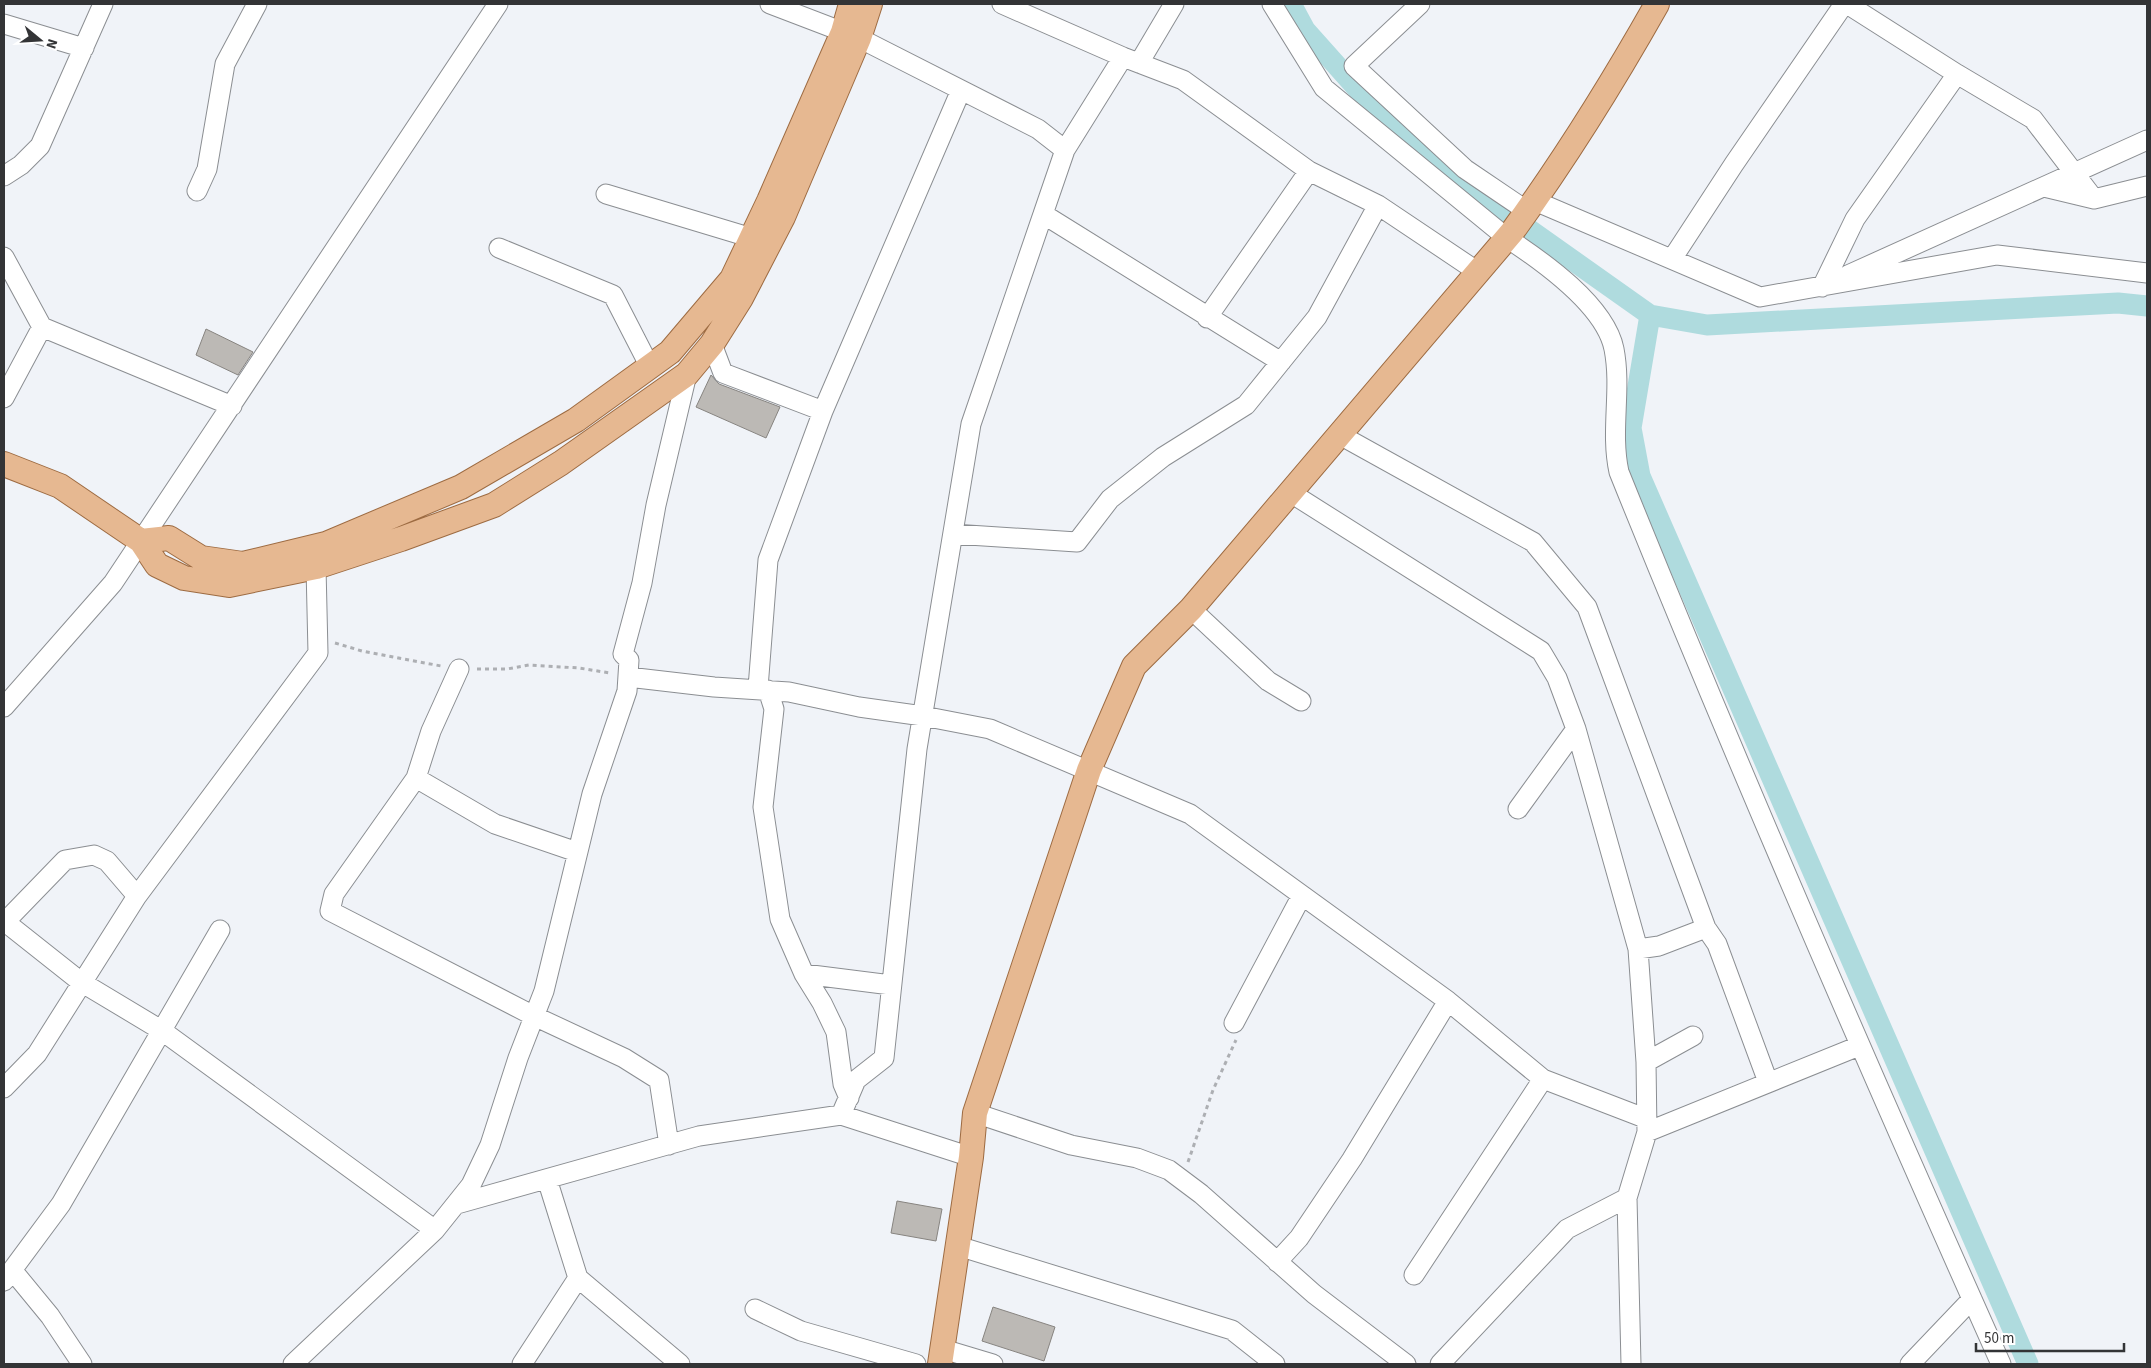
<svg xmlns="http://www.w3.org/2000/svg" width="2151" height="1368" font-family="'Source Sans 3',sans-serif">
	<rect width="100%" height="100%" fill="#f0f3f8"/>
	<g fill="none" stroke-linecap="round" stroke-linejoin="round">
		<path stroke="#afdbde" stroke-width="21" d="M1291,4l14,26 83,93 81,64 181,128 57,10 411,-22 29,3
			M1650,315l-19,113 9,48 388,888"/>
	</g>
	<path fill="#bcb9b5" stroke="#878480" d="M206,329l47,23 -15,23 -42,-20z
		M711,375l8,9 61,23 -14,31 -70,-31z
		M897,1201l45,8 -6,32 -45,-8z
		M993,1307l62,20 -11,34 -62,-20z"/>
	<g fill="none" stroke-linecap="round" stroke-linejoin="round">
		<g stroke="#8b8e92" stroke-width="21">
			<path id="minor" d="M770,4l89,34 179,91 27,21
				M1002,4l121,53 60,23 126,91 69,34 100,67
				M1272,4l52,84 183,150c35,23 98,67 107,111 8,41 -4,82 5,123 121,300 250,597 382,892
				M1420,4l-66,62 111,103 62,42
				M1847,4l110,70 76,45 61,80
				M4,24l80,24
				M1139,63l35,-59
				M4,176l17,-11 19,-19 63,-142
				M2044,187l50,12 53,-13
				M197,191l10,-22 18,-105 32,-60
				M606,194l146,44
				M1535,201l225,96 237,-42 150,18
				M1043,214l238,148
				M499,248l114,47 37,72
				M4,257l38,70 190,79
				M1672,259l62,-95 110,-160
				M1848,275l299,-135
				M1822,287l33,-68 102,-145
				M1207,318l102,-147
				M712,344l11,29 100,38
				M4,398l38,-71
				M1340,435l193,107 54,65 119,321 11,16 51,138
				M1291,493l250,158 16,27 19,51 62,220 8,113
				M953,534l124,8 33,-43 53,-42 83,-52 71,-88 61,-112
				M1191,609l77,72 33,20
				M459,669l-28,62 -15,47 -82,116 -4,17 204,105 90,42 35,22 10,65
				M628,677l86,10 75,5 70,15 64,9 67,13 200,85 258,187 -96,158 -53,79 -22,24
				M4,707l109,-124 385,-579
				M416,778l79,46 82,28
				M1518,809l58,-80
				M4,921l77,61 80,48 274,200
				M4,923l61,-63 29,-5 13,6 30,35
				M1638,949l21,-3 47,-18
				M804,974l87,11
				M1448,1001l95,78
				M1234,1023l67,-126
				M1693,1036l-47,26 1,70 212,-86
				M4,1088l33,-34 100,-158 181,-243 -2,-86
				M849,1098l-6,-14 -7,-52 -14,-29 -18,-29 -24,-55 -17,-112 11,-98 -6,-19 -10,-2 10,-128 55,-149 138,-321
				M975,1113l96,32 66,13 32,12 32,24 113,100 92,70
				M841,1115l15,-35 28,-22 33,-309 54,-325 94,-274 58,-93
				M1627,1198l4,166
				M457,1204l242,-68 142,-21 130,42
				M958,1246l274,84 43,34
				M13,1271l37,45 32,48
				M1414,1275l129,-196 104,40
				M578,1278l102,86
				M4,1281l57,-77 159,-274
				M755,1309l46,22 115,33
				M943,1349l50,15
				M293,1364l142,-134 36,-45 19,-40 28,-87 26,-67 48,-197 35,-103 2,-31 -6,-6 19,-71 14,-78 31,-131
				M522,1364l56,-86 -31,-99
				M1440,1364l127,-135 60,-31 20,-66
				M1910,1364l62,-65"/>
		</g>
		<g stroke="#9d6b42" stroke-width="26">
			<path id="major" d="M4,464l56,22 81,55 16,24 27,13 45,7 87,-18 85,-28 93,-34 67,-42 126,-89 25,-30 29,-46 42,-81 76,-179 11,-34
				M141,541l28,-3 32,20 42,6 83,-20 135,-57 115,-67 94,-68 62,-73 37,-78 74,-169 8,-28
				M940,1364l31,-207 4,-44 114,-343 45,-104 57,-57 321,-377c53,-73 101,-150 145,-228"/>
		</g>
		<path stroke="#adafb3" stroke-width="3" stroke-dasharray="4 4" stroke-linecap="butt" d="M335,643l27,8 79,15
			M477,669h30l22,-4 50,3 31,5
			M1188,1162l25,-72 23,-50"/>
		<use href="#minor" stroke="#fff" stroke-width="19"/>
		<use href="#major" stroke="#e6b891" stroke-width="24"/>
	</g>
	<rect width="2151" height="1368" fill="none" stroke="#333436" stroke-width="10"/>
	<g transform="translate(40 40) rotate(108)" stroke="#ffffff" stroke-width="4" paint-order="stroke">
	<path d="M0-4L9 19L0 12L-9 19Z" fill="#333436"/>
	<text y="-8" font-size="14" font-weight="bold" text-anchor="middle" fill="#333436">N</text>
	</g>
	<path d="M1976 1343v8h148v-8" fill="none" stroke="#333436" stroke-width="2.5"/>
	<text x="1984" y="1343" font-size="15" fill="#333436" stroke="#ffffff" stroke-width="4" paint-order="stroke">50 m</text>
</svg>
